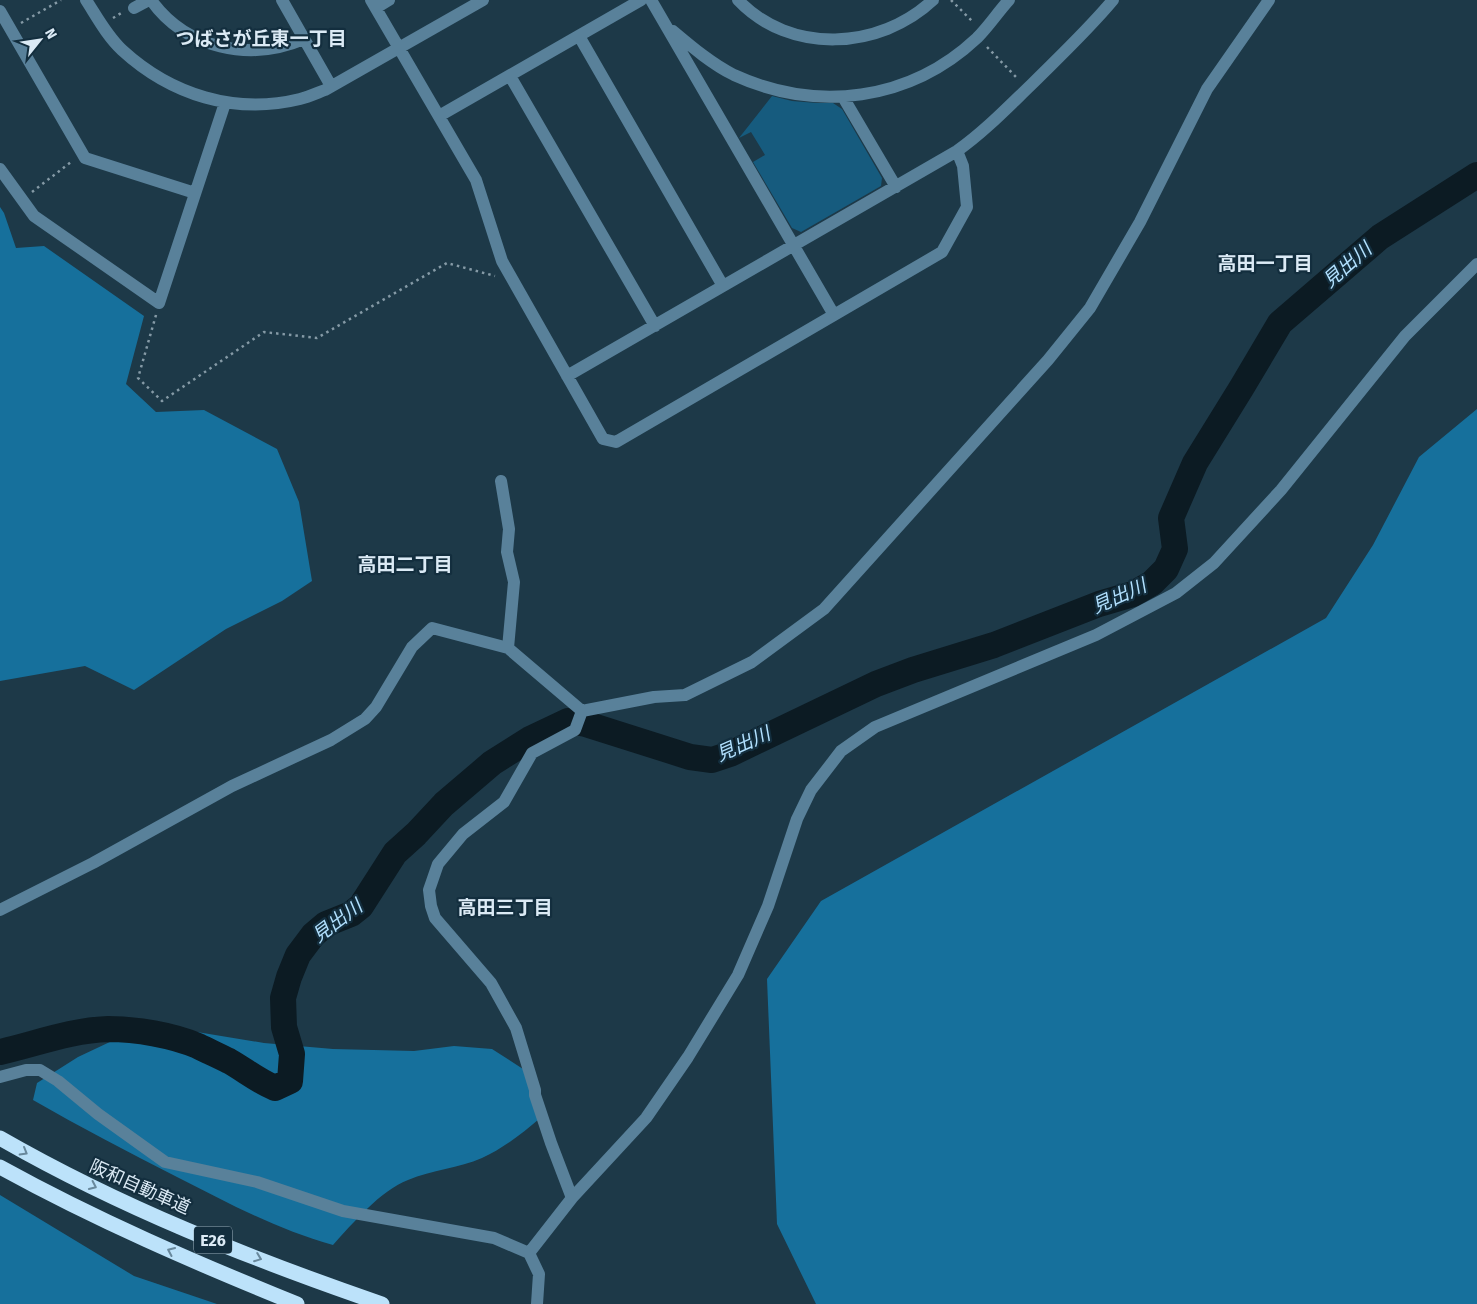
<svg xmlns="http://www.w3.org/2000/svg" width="1477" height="1304" font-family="'Fira Sans','Noto Sans JP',sans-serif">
	<rect width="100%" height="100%" fill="#1d3948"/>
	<path fill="#165b7e" d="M772,96l20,5 25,2h16l9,6 40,69 -1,8 -80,46 -9,-4 -39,-66 12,-7 -14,-23 -12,6z"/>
	<path fill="#16709c" d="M0,207l4,6 12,35 28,-2 100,70 -18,68 30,28 48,-2 73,39 22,53 13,79 -30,20 -56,28 -92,61 -49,-24 -85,15z
		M1477,409v895h-661l-39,-80 -10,-245 54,-78 505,-283 47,-73 46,-88z
		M131,1032h66l67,11 69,6 81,2 40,-5 38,3 31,20 16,50c-16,14 -37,30 -57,39 -23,10 -50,12 -74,22 -28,11 -55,43 -75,65 -55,-15 -105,-42 -156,-68 -49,-25 -97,-50 -144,-77l4,-17 41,-26z
		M0,1195l134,81 83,28h-217z"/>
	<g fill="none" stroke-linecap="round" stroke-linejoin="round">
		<path stroke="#0c1b23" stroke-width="26" d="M0,1052c35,-8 72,-22 108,-23 28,0 64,6 90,17 10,5 21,10 31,15 16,9 29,20 46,27l15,-7 2,-27 -8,-27 -1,-29 6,-21 9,-22 15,-20 13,-11 25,-10 10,-8 34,-53 21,-19 28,-30 48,-41 38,-24 38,-18 18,3 104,33 22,3 18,-6 146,-70 37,-14 81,-25 105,-41 34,-10 19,-11 14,-14 9,-20 -4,-31 24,-55 47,-76 38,-64 100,-86 97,-62"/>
		<path stroke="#859aa6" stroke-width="2.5" stroke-dasharray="2.5 4" stroke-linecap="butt" d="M951,0l22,22
			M113,18l10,-6
			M21,23l40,-23
			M987,47l31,32
			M32,192l39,-30
			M156,315l-18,63 24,23 102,-69 53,6 130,-75 48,13"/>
		<path stroke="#59819a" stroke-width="12" d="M86,0c11,17 21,36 36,50 49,45 113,65 178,49 8,-2 17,-6 25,-9l158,-90
			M151,0c35,49 99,62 153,39
			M282,0l49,86
			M371,0l105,180 26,81 101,178 13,3 218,-127 -183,-315
			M738,0c52,55 142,50 195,0
			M134,8l15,-8
			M376,8l13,-8
			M0,11l85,147 110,35
			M673,31c19,16 39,33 61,44 83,38 176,26 243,-37 12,-12 21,-26 32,-38
			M579,36l144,250
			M510,76l145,250
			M843,97l53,90
			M439,116l202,-116
			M0,169l34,47 125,87 66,-200
			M834,315l108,-63 25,-45 -4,-41 -6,-15
			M567,376l390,-225c28,-20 51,-44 75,-67 28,-28 56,-54 81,-84
			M501,481l8,48 -2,23 7,30 -6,66
			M582,711l72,-14 31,-2 67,-33 72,-53 224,-249 42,-52 50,-86 67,-133 62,-89
			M0,910l93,-47 139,-77 99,-46 34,-21 11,-12 36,-60 20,-19 76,20 74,63
			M0,1077l26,-7h14l18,11 40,33 67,48 92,20 86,29 151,27 35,15 10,21 -2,30
			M572,1198l-21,-55 -16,-48v-5l-19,-62 -25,-45 -56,-65 -4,-12 -2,-16 9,-26 25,-30 41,-32 28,-49 43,-23 7,-19
			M529,1253l43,-55 74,-80 42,-61 50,-82 30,-69 29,-87 14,-29 30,-39 34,-24 221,-92 80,-42 38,-30 67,-73 124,-154 72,-72"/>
		<path stroke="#bce2fa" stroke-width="15" d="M0,1138c120,69 251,121 382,166
			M0,1167c96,53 196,96 297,137"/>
	</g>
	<defs><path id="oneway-chevron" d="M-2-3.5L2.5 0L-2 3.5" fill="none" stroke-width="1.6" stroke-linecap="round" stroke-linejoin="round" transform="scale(1.25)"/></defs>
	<g stroke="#68889c">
		<use href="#oneway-chevron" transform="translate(24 1152) rotate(30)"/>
		<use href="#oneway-chevron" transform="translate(93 1186) rotate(25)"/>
		<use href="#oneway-chevron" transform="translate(171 1251) rotate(-156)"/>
		<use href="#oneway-chevron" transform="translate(258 1258) rotate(21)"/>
	</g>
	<g text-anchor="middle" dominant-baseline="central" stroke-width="4.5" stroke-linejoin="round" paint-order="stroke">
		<rect fill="#132e3e" stroke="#9fb2be" stroke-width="1" x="194" y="1226.5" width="38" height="27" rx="4"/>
		<g font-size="16" font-weight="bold" fill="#dbeaf5">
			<text x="213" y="1240">E26</text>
		</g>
		<g font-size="18" fill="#dbeaf5" stroke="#132e3e">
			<text transform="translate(140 1187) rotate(24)">阪和自動車道</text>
		</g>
		<g font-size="19" font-weight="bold" fill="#dbeaf5" stroke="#132e3e">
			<text x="261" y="38">つばさが丘東一丁目</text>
			<text x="1265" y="263">高田一丁目</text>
			<text x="405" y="564">高田二丁目</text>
			<text x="505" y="907">高田三丁目</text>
		</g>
		<g font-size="19" font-style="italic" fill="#b2e1ff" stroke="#132e3e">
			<text transform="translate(1347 265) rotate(-41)">見出川</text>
			<text transform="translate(1119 596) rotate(-24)">見出川</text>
			<text transform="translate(743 744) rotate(-24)">見出川</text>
			<text transform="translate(337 921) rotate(-37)">見出川</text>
		</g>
	</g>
	<g transform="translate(40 40) rotate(60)" stroke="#132e3e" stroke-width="4" paint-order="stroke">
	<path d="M0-4L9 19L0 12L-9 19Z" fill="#dbeaf5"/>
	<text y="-8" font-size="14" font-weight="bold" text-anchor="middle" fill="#dbeaf5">N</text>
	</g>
</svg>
